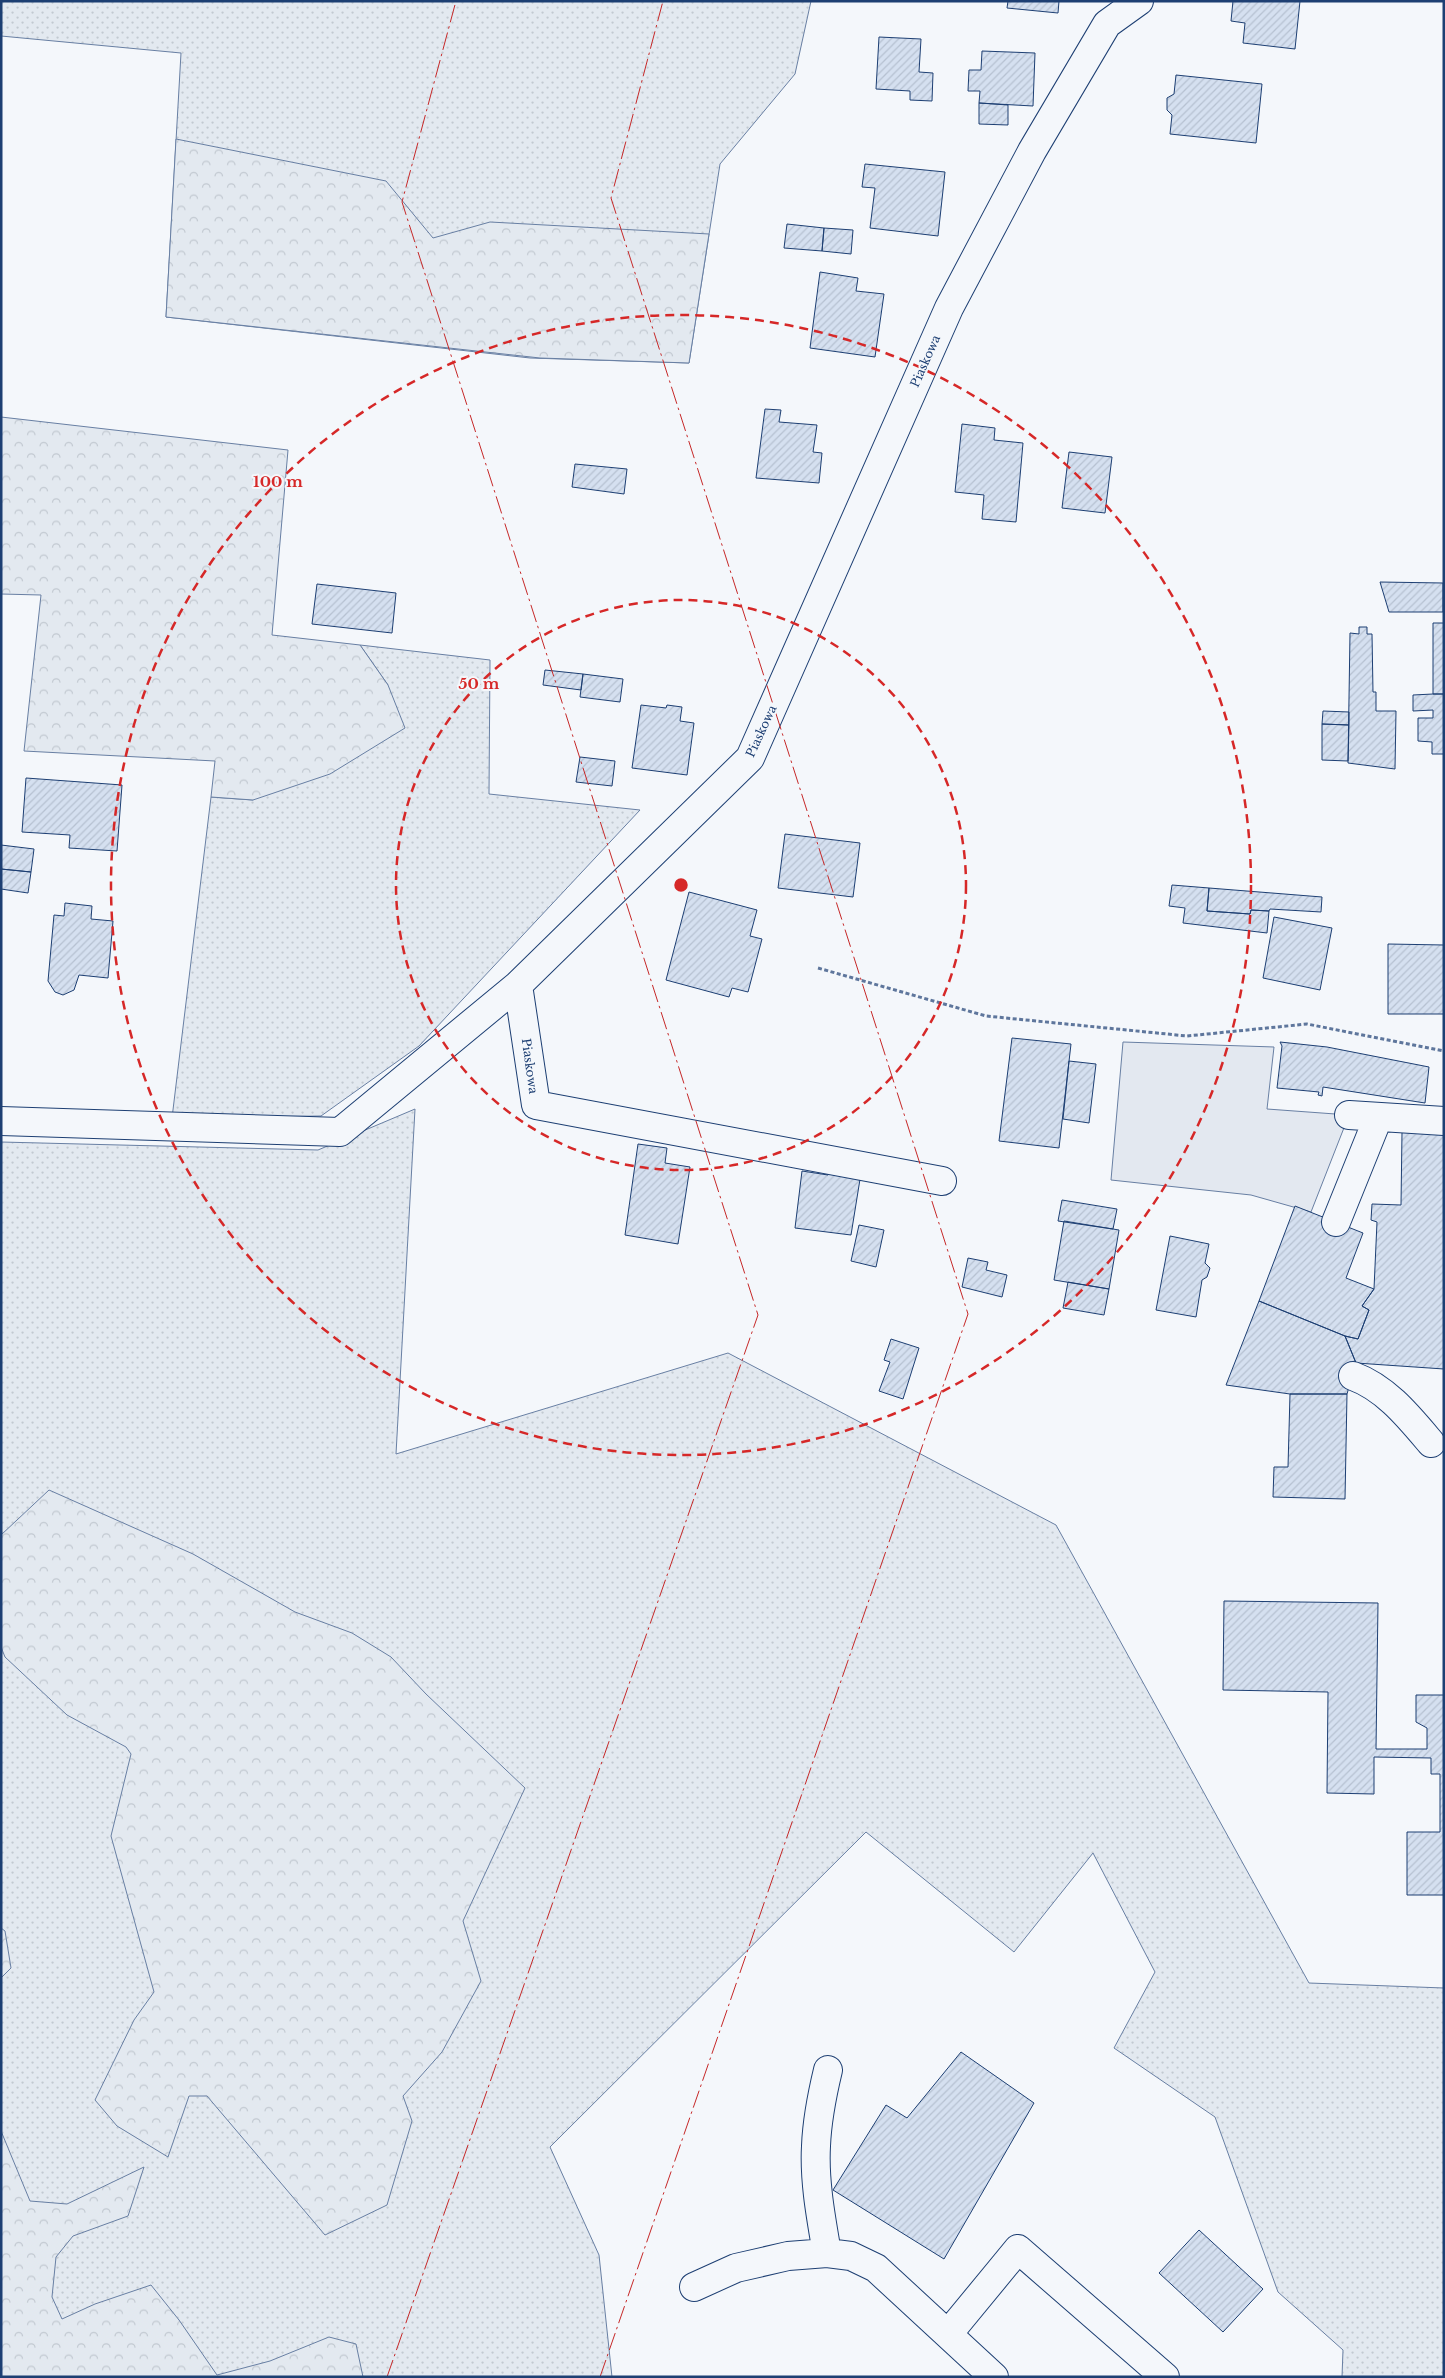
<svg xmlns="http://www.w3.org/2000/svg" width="1445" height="2378" font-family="'Libre Baskerville',serif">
	<defs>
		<pattern id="grass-dots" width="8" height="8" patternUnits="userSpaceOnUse" patternTransform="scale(1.25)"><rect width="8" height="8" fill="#e3e9f0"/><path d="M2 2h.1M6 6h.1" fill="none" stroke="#c2c9d1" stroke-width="1.8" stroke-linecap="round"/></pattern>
		<pattern id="forest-crowns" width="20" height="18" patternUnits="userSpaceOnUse" patternTransform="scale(1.25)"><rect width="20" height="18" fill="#e3e9f0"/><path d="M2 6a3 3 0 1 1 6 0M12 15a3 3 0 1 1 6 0" fill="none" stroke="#c2c9d1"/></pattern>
		<pattern id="building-hatch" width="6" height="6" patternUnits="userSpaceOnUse" patternTransform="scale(1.25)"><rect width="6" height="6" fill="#d5e0f0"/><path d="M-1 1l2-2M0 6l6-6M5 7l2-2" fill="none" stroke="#b6c1d1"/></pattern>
	</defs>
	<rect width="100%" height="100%" fill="#f4f7fb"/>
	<path fill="url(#grass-dots)" stroke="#687fa3" d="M1,1h810l-16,73 -75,90 -31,199 -159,-5 -364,-41 15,-264 -180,-17z
		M360,645l130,15 -1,134 151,16 -221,236 -98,70 -149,2 39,-321 42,3 135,-115z
		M415,1109l-19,345 332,-101 328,172 253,458 135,5v389h-102l1,-27 -65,-58 -63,-175 -101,-69 41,-76 -62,-119 -79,99 -148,-120 -316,315 49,108 13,122h-611v-1235l317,8z"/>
	<path fill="url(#forest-crowns)" stroke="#687fa3" d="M176,139l210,42 47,57 57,-16 219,12 -20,129 -149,-5 -374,-41z
		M1,417l287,33 -16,185 88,10 28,40 17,43 -75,46 -77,26 -42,-3 4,-36 -191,-10 17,-156 -40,-1z
		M49,1490l144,64 102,58 57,21 39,24 35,37 99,94 -62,133 18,60 -39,71 -39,44 9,25 -25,84 -62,30 -118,-139h-18l-21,61 -51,-31 -22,-26 39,-80 20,-28 -43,-156 20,-82 -5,-7 -59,-32 -62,-58 -4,-10v-112z
		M1,1928l4,3 6,37 -10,10z
		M1,2131l29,70 37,3 77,-37 -16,49 -55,20 -17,21 -4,40 10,22 33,-15 56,-19 28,35 38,55 53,-14 59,-24 27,7 7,33h-362z"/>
	<path fill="#e3e8f0" stroke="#687fa3" d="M1123,1042l151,5 -7,62 82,6 -38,97 -60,-17 -140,-15z"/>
	<path fill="url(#building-hatch)" stroke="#1d3f73" d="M1008,1h51l-1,12 -51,-5z
		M1233,1h67l-5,48 -52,-6 2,-20 -14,-2z
		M879,37l42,2 -2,33 14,1 -1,28 -22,-1v-9l-34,-2z
		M982,51l53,2 -2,53 -54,-3 1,-12h-12l1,-21h12z
		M1176,75l86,9 -6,59 -86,-9 2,-19 -5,-5v-12l7,-4z
		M979,103l29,2v20l-29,-1z
		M865,164l80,8 -7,64 -68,-8 5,-40 -13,-1z
		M787,224l37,4 -2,23 -38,-3z
		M824,228l29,2 -2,24 -29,-3z
		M820,272l38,6 -2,13 28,3 -9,63 -65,-9z
		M765,409l16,1 -2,12 38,3 -4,27 9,1 -3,30 -63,-5z
		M962,424l33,4 -1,12 29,3 -7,79 -34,-3 2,-24 -29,-3z
		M1069,452l43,5 -7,56 -43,-5z
		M575,464l52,5 -3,25 -52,-7z
		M1380,582l63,1v29h-54z
		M317,584l79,9 -4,40 -80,-9z
		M1433,623h11v71h-11z
		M1359,627h8v7h5l1,58h3v19h20l-1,58 -47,-6 2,-130 9,1z
		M545,670l38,4 -2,16 -38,-5z
		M583,674l40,5 -3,23 -40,-5z
		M1433,694h11v60h-12v-12l-14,-1v-23h15v-8l-20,1v-16z
		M641,705l25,3 1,-3 15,2 -2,14 14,2 -7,52 -55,-7z
		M1323,711l26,1v13l-27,-1z
		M1322,724l27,1 -1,36 -26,-1z
		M580,757l35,4 -3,25 -36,-4z
		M26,778l96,7 -5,66 -48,-3 1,-13 -48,-3z
		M785,834l75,9 -7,54 -75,-9z
		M1,845l33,4 -3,23 -30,-3z
		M1,869l30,3 -3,21 -27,-4z
		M1172,885l37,3 -2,23 43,3 1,-4 18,1 -2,22 -84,-10 2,-15 -16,-2z
		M1209,888l113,9 -1,15 -51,-3 -1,2 -18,-1 -1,4 -43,-3z
		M689,892l68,18 -7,26 12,3 -14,53 -16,-4 -3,9 -63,-17z
		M65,903l27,3 -1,13 22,2 -5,57 -29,-3 -5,15 -11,5 -8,-3 -7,-11 6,-66 10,1z
		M1274,917l58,11 -12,62 -57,-12z
		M1388,944l56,1v69h-56z
		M1012,1038l59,6 -12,104 -60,-7z
		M1280,1042l47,5 102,20 -4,36 -102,-16 -1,9 -4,-1 1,-3 -42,-4 5,-42z
		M1069,1061l27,3 -7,59 -26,-4z
		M1402,1132l42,1v236l-88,-6 -11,-27 13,3 11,-29 -7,-4 12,-17 3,-67 -6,-2 1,-16 29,1z
		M638,1144l29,4 -2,15 25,4 -12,77 -53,-9z
		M829,1168l32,5 -10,62 -56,-7 7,-57 26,4z
		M1062,1200l55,9 -4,20 -55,-8z
		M1295,1206l68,27 -17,45 28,11 -12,17 7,4 -11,29 -13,-3 -86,-35z
		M1064,1221l55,9 -10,59 -55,-9z
		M859,1225l25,5 -8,37 -25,-6z
		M1170,1236l39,8 -4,19 5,5 -3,9 -5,3 -6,37 -40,-7z
		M968,1258l20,4 -2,8 21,5 -5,22 -40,-10z
		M1068,1282l41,7 -5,26 -41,-7z
		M1259,1301l86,35 11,27 -9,31h-57l-64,-9z
		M891,1339l28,9 -16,51 -24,-8 11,-29 -6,-2z
		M1290,1394h57l-2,105 -72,-2 1,-30h14z
		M1224,1601l154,2 -2,146h51v-21l-11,-6v-27h28v200h-37v-63h33v-58h-9v-16l-57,-1v37l-47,-1 1,-101 -105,-2z
		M961,2052l73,51 -90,156 -111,-69 53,-85 21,13z
		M1199,2230l64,59 -40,43 -64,-59z"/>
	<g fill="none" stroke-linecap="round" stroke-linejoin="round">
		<g stroke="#1d3f73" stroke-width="30">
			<path id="minor" d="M1349,1115l95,6
				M1,1121l339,11 178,-147
				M942,1181l-406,-76 -18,-120 232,-227 199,-450 83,-157 75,-127 32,-23
				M1336,1222l42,-104
				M1353,1376c33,12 56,41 78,67
				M827,2253c-6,-35 -13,-72 -11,-107 1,-26 6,-51 12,-76
				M694,2287l42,-19 52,-12 39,-3 24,3 25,12 118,109
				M948,2334l70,-85 147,128"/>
		</g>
		<path stroke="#5e769c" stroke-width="3" stroke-dasharray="4 2.5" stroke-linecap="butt" d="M818,968l168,48 201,20 120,-12 137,27"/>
		<use href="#minor" stroke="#f4f7fb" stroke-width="28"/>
		<path stroke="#c62828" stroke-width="1" stroke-dasharray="18 4 2.5 4" stroke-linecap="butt" d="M387,2377l371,-1062 -356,-1113 54,-201
			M600,2377l368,-1063 -357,-1116 52,-197"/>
	</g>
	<g fill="none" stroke="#d62828" stroke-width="2.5" stroke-dasharray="9 6">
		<circle cx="681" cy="885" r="285"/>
		<circle cx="681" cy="885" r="570"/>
	</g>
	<g text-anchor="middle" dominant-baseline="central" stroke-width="4" stroke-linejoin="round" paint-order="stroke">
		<g font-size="12" fill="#1d3f73" stroke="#f4f7fb">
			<text transform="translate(925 361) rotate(-66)">Piaskowa</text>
			<text transform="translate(761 731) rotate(-65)">Piaskowa</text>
			<text transform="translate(530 1066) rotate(82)">Piaskowa</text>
		</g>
	</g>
	<circle cx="681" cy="885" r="8" fill="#d62828" stroke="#f4f7fb" stroke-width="2.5"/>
	<g font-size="15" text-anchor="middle" font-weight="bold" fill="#d62828" stroke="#f4f7fb" stroke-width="4" stroke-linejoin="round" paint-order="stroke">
		<text x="278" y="487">100 m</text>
		<text x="479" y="689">50 m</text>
	</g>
	<rect width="1445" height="2378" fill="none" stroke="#1d3f73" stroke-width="5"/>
</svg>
